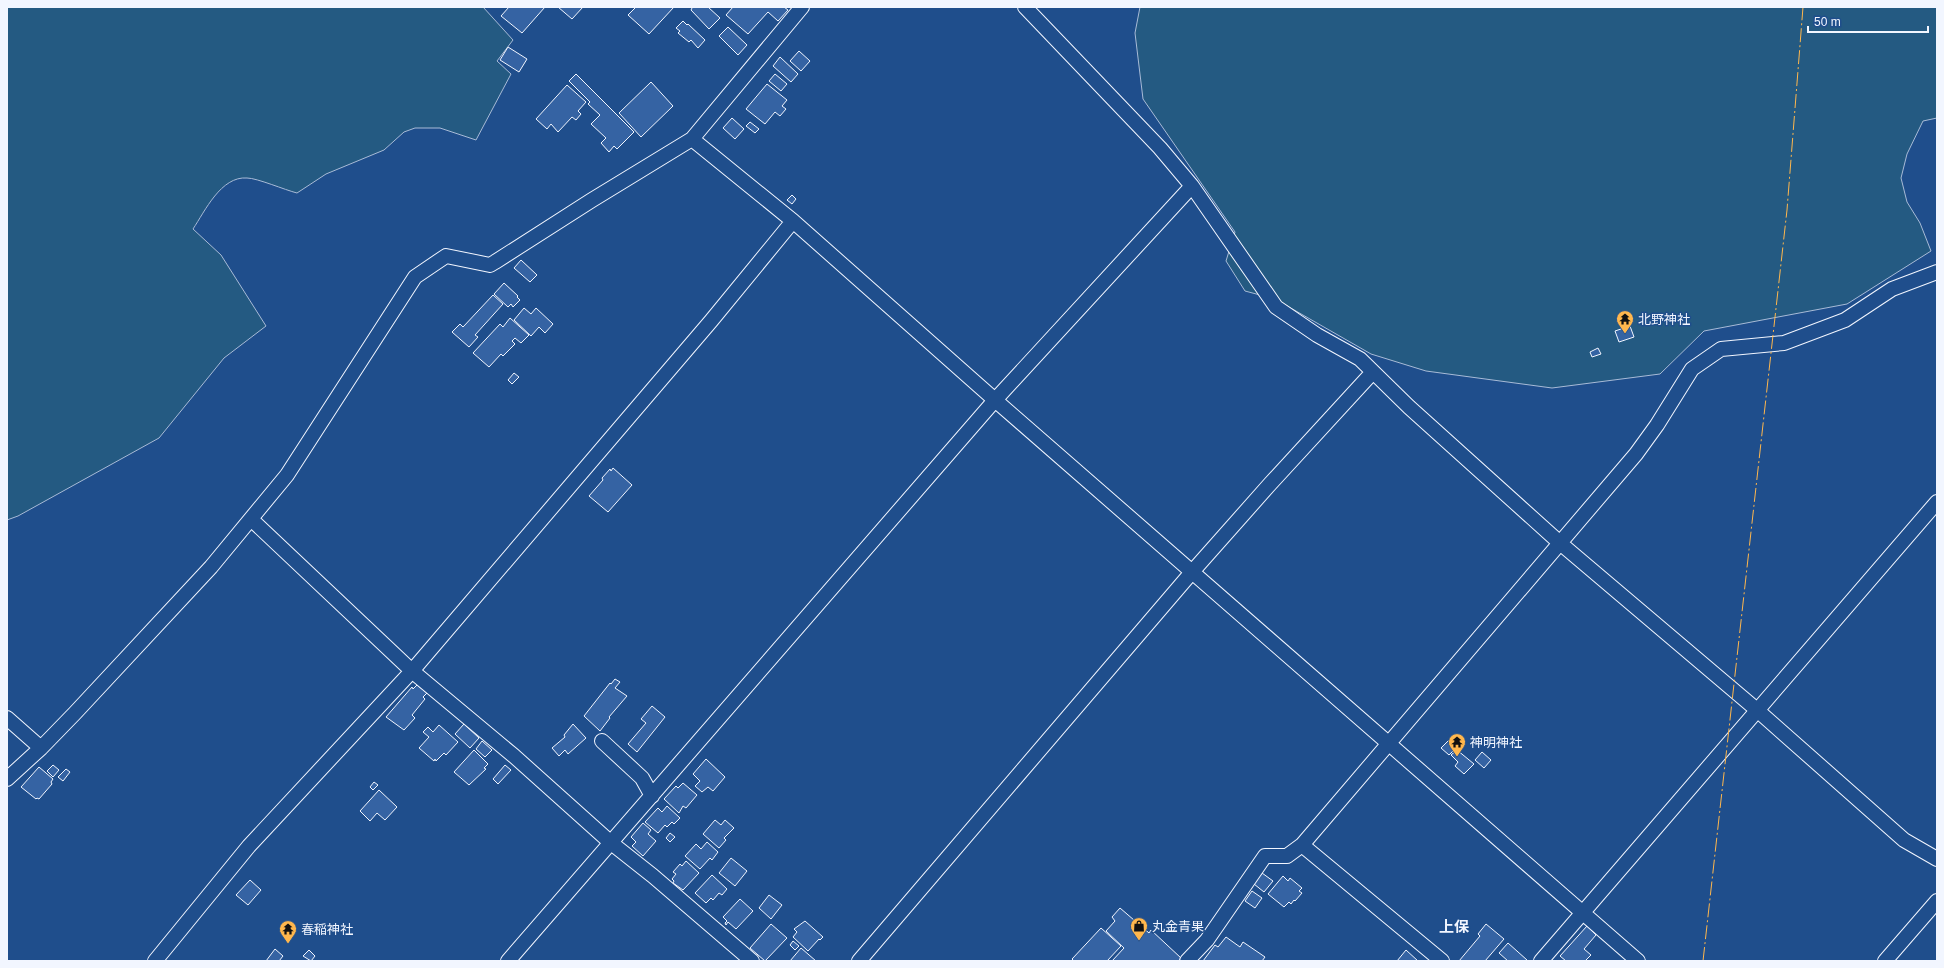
<svg xmlns="http://www.w3.org/2000/svg" width="1944" height="968" font-family="Helvetica,'Noto Sans JP',sans-serif">
	<rect width="100%" height="100%" fill="#1f4e8c"/>
	<path fill="#245a82" stroke="#a8bbd7" d="M7,7h476l30,33 -16,21 14,13 -35,66 -36,-12h-25l-11,4 -20,18 -58,24 -29,19c-12,-3 -40,-15 -50,-15 -26,-2 -42,33 -54,51l28,26 45,71 -42,32 -65,80 -141,78 -11,4z
		M1140,7h797v111l-14,3 -16,33 -6,24 6,24 13,21 11,28 -84,53 -143,27 -44,43 -108,14 -126,-17 -55,-17 -96,-55 -30,-8 -19,-30 9,-29 -92,-133 -8,-66z"/>
	<path fill="#3563a3" stroke="#f2f6ff" d="M509,7h36l-23,26 -21,-17z
		M558,7h25l-11,12z
		M636,7h38l-25,27 -21,-19z
		M691,7h17l12,11 -11,11 -18,-19 1,-2z
		M733,7h51l4,3 -10,11 -10,-9 -20,22 -22,-19z
		M683,21l4,4 1,-1 17,16 -7,8 -7,-8 -2,2 -11,-9 2,-2 -4,-3z
		M728,27l19,18 -9,10 -19,-19z
		M508,47l19,12 -8,13 -19,-12z
		M799,51l11,10 -9,10 -11,-10z
		M780,57l18,17 -7,8 -18,-16z
		M576,74l58,58 -17,17 -3,-3 -5,6 -8,-9 5,-5 -15,-14 9,-9 -12,-11 2,-2 -21,-21z
		M775,74l12,10 -6,7 -12,-10z
		M651,82l22,24 -32,31 -22,-24z
		M767,84l20,16 -5,6 4,3 -6,7 -5,-4 -10,12 -19,-15z
		M567,85l19,17 -8,9 3,3 -5,6 -4,-3 -14,15 -7,-8 -4,5 -11,-10z
		M732,118l12,11 -9,10 -12,-11z
		M750,122l9,7 -4,4 -9,-7z
		M792,195l4,4 -4,5 -5,-4z
		M521,260l16,15 -7,7 -16,-14z
		M504,283l14,13 -1,1 3,3 -7,7 -2,-3 -3,3 -14,-13z
		M493,295l10,9 -28,31 3,2 -9,10 -17,-15 8,-8 3,3z
		M524,308l7,6 5,-6 17,16 -8,9 -6,-6 -8,9 -17,-16z
		M510,318l19,17 -8,8 -6,-5 -3,3 3,3 -12,12 -2,-2 -12,13 -16,-14 27,-29 3,3z
		M1630,326l4,11 -15,5 -4,-11z
		M1598,348l3,6 -9,3 -2,-5z
		M514,373l5,4 -7,7 -4,-4z
		M613,468l19,17 -24,27 -19,-16 14,-16 -1,-2 8,-9 1,2z
		M615,679l5,3 -5,6 12,8 -18,21 1,1 -10,13 -16,-15 26,-33 1,1z
		M417,685l10,8 -4,4 2,2 -13,16 3,3 -11,12 -18,-13 26,-30 1,2z
		M652,706l13,11 -28,35 -9,-8 18,-21 -5,-4z
		M464,724l15,14 -9,10 -15,-14z
		M573,724l13,14 -18,16 -3,-4 -6,6 -7,-8 13,-11 -1,-2z
		M439,725l19,17 -12,13 -2,-2 -8,8 -1,-2 -1,2 -15,-13 10,-11 -6,-5 5,-5 5,5z
		M1449,740l7,8 -7,7 -8,-7z
		M482,741l10,9 -7,7 -9,-8z
		M474,750l14,14 -4,4 2,1 -17,16 -15,-13z
		M1457,750l17,14 -10,10 -9,-8 3,-4 -7,-7z
		M1482,752l9,8 -7,8 -9,-8z
		M706,759l19,18 -12,14 -5,-4 -6,5 -7,-6 5,-5 -7,-7z
		M53,765l6,5 -6,7 -6,-6z
		M505,765l6,5 -13,14 -5,-5z
		M39,767l14,12 -2,3 1,2 -13,15 -2,-1 -1,1 -15,-12z
		M66,769l4,3 -7,9 -5,-4z
		M374,782l4,3 -5,5 -3,-3z
		M683,783l14,12 -11,13 -3,-2 -4,7 -15,-14 12,-13 2,2z
		M379,790l18,17 -12,13 -8,-7 -7,8 -10,-10z
		M667,806l13,12 -6,6 -2,-2 -5,5 -2,-2 -7,8 -13,-11 13,-14 4,4z
		M715,820l6,5 4,-5 9,8 -10,10 2,2 -7,8 -16,-14z
		M643,823l8,7 -3,4 8,7 -13,15 -11,-10 4,-4 -5,-5z
		M670,833l5,4 -5,5 -4,-4z
		M707,842l11,10 -6,8 -2,-2 -10,11 -15,-13 11,-12 5,5z
		M731,858l16,13 -12,15 -16,-13z
		M686,861l13,12 -16,17 -10,-7 1,-2 -2,-2 4,-5 -3,-2 7,-8 2,2z
		M1262,873l11,8 -9,11 -10,-8z
		M712,875l15,14 -5,6 -3,-2 -6,7 -2,-2 -5,5 -11,-10z
		M1283,876l5,5 2,-3 12,10 -3,3 3,2 -7,8 -1,-1 -3,4 -2,-2 -5,5 -16,-13z
		M250,880l11,10 -13,15 -12,-10z
		M1252,891l10,7 -7,10 -10,-7z
		M769,895l13,10 -11,14 -12,-11z
		M740,899l13,12 -17,18 -8,-7 -2,3 -1,-2 2,-2 -4,-4z
		M1120,908l29,25 2,-3 30,28 -2,3h-67l12,-13 -18,-17 9,-10 -3,-4z
		M805,921l18,16 -3,3 -1,-1 -11,12 -15,-14 4,-5 -3,-3z
		M771,924l16,14 -22,23 -15,-13z
		M1486,924l18,15 -19,22h-26l21,-25 -2,-2z
		M1587,926l9,9 -12,14 7,6 -6,6h-19l-6,-5z
		M1101,928l20,18 -14,15h-33l-2,-2z
		M1226,937l14,10 3,-5 22,15 -3,4h-59l12,-16 3,2z
		M793,941l6,5 -4,4 -5,-5z
		M1508,943l19,17 -1,1h-18l-9,-8z
		M801,948l15,13h-26z
		M275,949l8,7 -4,5h-13z
		M309,950l6,6 -4,5 -8,-5z
		M1406,950l12,11h-21z"/>
	<g fill="none" stroke-linecap="round" stroke-linejoin="round">
		<g stroke="#f2f6ff" stroke-width="16">
			<path id="street" d="M1025,7l135,141 32,38 84,121 41,28 43,24 49,48 151,136 197,167 147,130 33,19
				M692,139l101,82 202,179 643,561
				M251,519l161,152 102,85 96,86 43,34 99,85
				M7,718l34,30
				M602,741l40,37 10,18
				M7,779l34,-31 34,-35 136,-146 76,-92 128,-198 31,-21 44,9 5,-3 97,-62 100,-61 110,-132
				M1302,845l140,116
				M155,961l94,-115 163,-175 299,-350 82,-100
				M508,961l487,-561 197,-214
				M859,961l333,-389 78,-88 102,-111
				M1187,961l20,-21 58,-84h22l15,-11 334,-391 21,-29 35,-56 29,-20 63,-6 61,-23 47,-31 45,-17
				M1541,961l396,-459
				M1885,961l52,-60"/>
		</g>
		<use href="#street" stroke="#1f4e8c" stroke-width="14"/>
		<path stroke="#ffb74d" stroke-width="1" stroke-dasharray="14 3 2 3" stroke-linecap="butt" d="M1703,961l84,-751 16,-203"/>
	</g>
	<defs>
		<g id="temple-pin" transform="scale(0.9)"><path d="M0 17L-7.5 6A9.5 9.5 0 1 1 7.5 6Z" fill="#ffb74d" stroke="#1f4e8c"/><path d="M0-6L5-2H3V0L6.5 2.5H4V6H1.5V3h-3V6H-4V2.5H-6.5L-3 0V-2H-5Z" fill="#111"/></g>
		<g id="shop-pin" transform="scale(0.9)"><path d="M0 17L-7.5 6A9.5 9.5 0 1 1 7.5 6Z" fill="#ffb74d" stroke="#1f4e8c"/><path d="M-5-2.5h2.3a2.7 3.5 0 0 1 5.4 0H5L5.5 6h-11ZM-1.5-2.5h3a1.5 2.3 0 0 0-3 0Z" fill="#111"/></g>
	</defs>
	<g fill-rule="evenodd">
		<use href="#temple-pin" x="1625" y="319"/>
		<use href="#temple-pin" x="1457" y="742"/>
		<use href="#shop-pin" x="1139" y="926"/>
		<use href="#temple-pin" x="288" y="929"/>
	</g>
	<g text-anchor="middle" dominant-baseline="central" stroke-width="3" stroke-linejoin="round" paint-order="stroke">
		<g font-size="13" fill="#f2f6ff" stroke="#1f4e8c" text-anchor="start">
			<text x="1638" y="319">北野神社</text>
			<text x="1470" y="742">神明神社</text>
			<text x="1152" y="926">丸金青果</text>
			<text x="301" y="929">春稲神社</text>
		</g>
		<g font-size="15" font-weight="bold" fill="#f2f6ff" stroke="#1f4e8c">
			<text x="1454" y="926">上保</text>
		</g>
	</g>
	<rect width="1944" height="968" fill="none" stroke="#f2f6ff" stroke-width="16"/>
	<path d="M1808 26v6h120v-6" fill="none" stroke="#f2f6ff" stroke-width="2"/>
	<text x="1814" y="26" font-size="12" fill="#f2f6ff" stroke="#1f4e8c" stroke-width="3" paint-order="stroke">50 m</text>
</svg>
